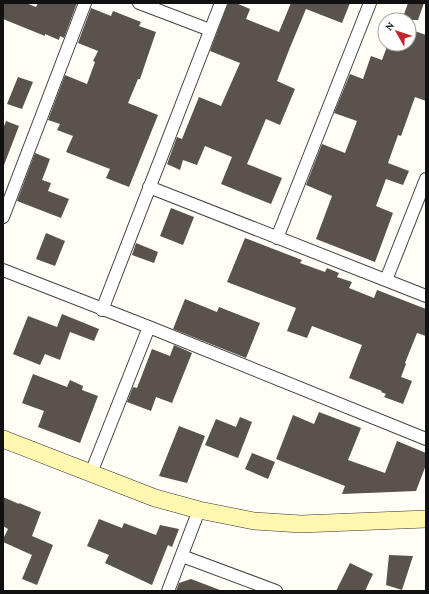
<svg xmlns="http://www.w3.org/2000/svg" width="429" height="594" font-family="'Crimson Pro',serif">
	<rect width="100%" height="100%" fill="#fffdf5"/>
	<path fill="#5a524d" d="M3,3h23l10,4 2,-4h39l-13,35 -4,-2 -1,4 -14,-6v2l-42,-17z
		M228,3h8l14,6 -4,10 33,13 12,-29h59l-8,20 -36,-14 -17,41 -12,31 18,8 -15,36 -14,-6 -19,45 35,14 -11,26 -50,-20 11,-27 -27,-11 -8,19 -14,-5 -3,10 -13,-6 10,-27 5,2 17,-42 22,9 19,-43 -30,-12z
		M408,3h16l-6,17h-16z
		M91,8l20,8 2,-5 28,11 -2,4 17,6 -16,47h-2l-10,24 30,12 -29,72 -23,-9 4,-9 -44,-17 7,-16 -16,-6 3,-6 -12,-4 17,-45 22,9 8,-22 -2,-1 5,-10 -20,-8z
		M409,29l17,6v66l-11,-4 -14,39 -3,-1 -10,28 21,8 -6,14 -17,-6 -10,27 17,7 -18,49 -59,-23 16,-43 -26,-11 16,-41 23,9 12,-32 -23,-8 16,-39 13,5 8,-23 11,4 6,-16h21z
		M18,77l15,5 -11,27 -15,-5z
		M6,121l13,5 -15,39 -1,-36z
		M35,153l15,6 -8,21 9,3 -3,8 21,8 -8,19 -44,-17z
		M171,208l23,9 -11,28 -23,-9z
		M46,233l19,8 -10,25 -19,-7z
		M245,238l57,22 -2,3 25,9 2,-4 12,5 -2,4 15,5 -3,6 25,10 3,-8 49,19v27l-9,-3 -12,30 1,1 -5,13 11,4 -9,23 -19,-7 2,-3 -5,-2 1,-1 -33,-13 13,-33 -50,-19 -5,12 -20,-7 9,-23 -69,-26z
		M136,243l22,9 -4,11 -22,-8z
		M185,299l32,13 2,-5 41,16 -14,35 -73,-29z
		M62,314l37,15 -5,12 -24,-9 -10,28 -15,-6 -5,11 -27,-11 15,-38 29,11z
		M174,345l18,8 -20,50 -16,-6 -5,14 -24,-9 6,-15 4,1 15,-39 18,7z
		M33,374l34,13 3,-7 13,6 -1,4 16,6 -18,47 -42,-16 6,-16 -22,-8z
		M319,412l42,16 -13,32 37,13 12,-32 29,12v12l-10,26 -74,3 3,-8 -69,-27 17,-44 21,9z
		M240,417l12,5 -14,36 -33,-13 11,-26 20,8z
		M179,426l26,10 -18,47 -28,-7z
		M252,453l23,9 -7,17 -23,-10z
		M3,497l16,7v-1l22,9 -9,24 21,9 -16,40 -15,-6 10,-24 -29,-13v-3l5,-10 -5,-3z
		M99,519l23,9 2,-5 32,12 4,-10 19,4 -7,18 -4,-2 -16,40 -47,-22 4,-8 -22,-9z
		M389,555l24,1 -11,34 -16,-5z
		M350,563l23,11 -8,17h-29z
		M191,579l29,11v1h-44l3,-8z"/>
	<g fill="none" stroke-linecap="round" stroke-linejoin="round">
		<g stroke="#444" stroke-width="14">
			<path id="minor" d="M139,3l71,27
				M149,187l277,109
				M3,217l82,-214
				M277,238l93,-235
				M3,270l146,57 277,112
				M386,280l40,-101
				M102,310l119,-307
				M91,473l58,-146
				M182,556l94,35
				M168,591l31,-81"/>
		</g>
		<g stroke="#333" stroke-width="18">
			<path id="secondary" d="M3,439l152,59 44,12 55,11 47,3 125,-5"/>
		</g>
		<use href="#minor" stroke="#fff" stroke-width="12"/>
		<use href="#secondary" stroke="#fff6b0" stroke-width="17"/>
	</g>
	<rect width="429" height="594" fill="none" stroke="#111111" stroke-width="8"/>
	<g transform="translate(397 32) rotate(309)"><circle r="19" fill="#ffffff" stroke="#a0a0a0"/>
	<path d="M0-3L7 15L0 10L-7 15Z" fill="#c4262e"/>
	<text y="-6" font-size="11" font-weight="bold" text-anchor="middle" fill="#111111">N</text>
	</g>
</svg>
